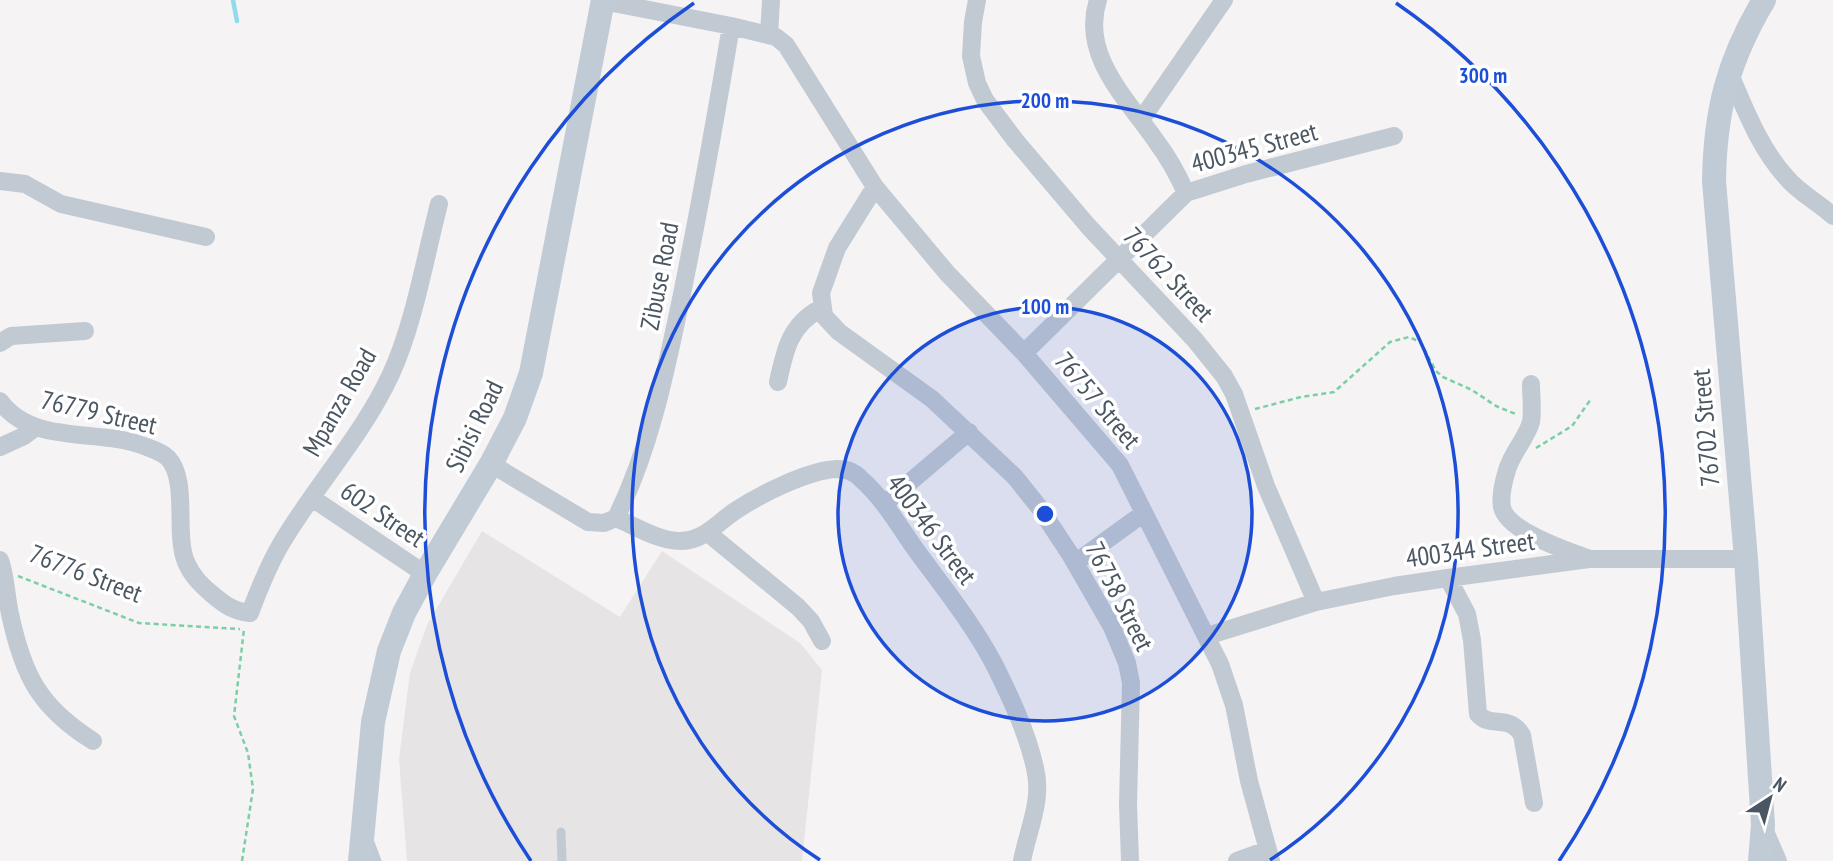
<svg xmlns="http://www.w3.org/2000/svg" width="1833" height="861" font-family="'PT Sans Narrow',sans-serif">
	<rect width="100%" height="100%" fill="#f5f3f3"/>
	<path fill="#e6e4e5" d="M482,531l138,86 42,-66 138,92 22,27 -20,191h-395l-8,-102 11,-86 17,-48z"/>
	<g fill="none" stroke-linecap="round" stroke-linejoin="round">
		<path stroke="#90daee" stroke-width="4.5" d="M233,0l4,21"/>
		<path stroke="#7ad0a6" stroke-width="2.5" stroke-dasharray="5 3.5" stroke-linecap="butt" d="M1255,409l46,-12 33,-5 56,-50 19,-5 11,5 16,29 7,6 29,13 24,16 22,9
			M1536,448l36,-22 19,-27
			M18,576l121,47 101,6
			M242,861l11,-72 -5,-36 -14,-37 10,-87"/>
		<path stroke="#c1cad2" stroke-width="9" d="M561,832l1,29
			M369,840l8,21"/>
		<path stroke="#c1cad2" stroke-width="18" d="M977,0l-4,22 -2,34 6,27 8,17 30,40 73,86 107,114 29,36 10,18 32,92 50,116
			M1098,0c-18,55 29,99 58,141 12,16 22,34 30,52
			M731,26l45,11 10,8 89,142 72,86 77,80 96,112 100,199 14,41 15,76 22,80
			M769,35l2,-35
			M1729,72c16,37 30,75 57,105 13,16 32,25 47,39
			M1141,120l83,-120
			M0,181l25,3 36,20 145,33
			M875,187l-38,61 -16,45 3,23 15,16 93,67 83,78 24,30 31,47 42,73 15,36 4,20 -3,121 2,57
			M0,343l11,-7 74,-5
			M1024,353l162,-160 60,-19 148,-38
			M778,382c7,-33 12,-57 43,-74
			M1531,384c0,12 2,26 0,38 -5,17 -19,31 -24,48 -3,10 -7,27 -5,37 5,24 63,43 85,51
			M0,401c32,45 99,27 144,45 8,3 18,6 24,12 21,23 6,75 18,104 6,14 15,23 27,33 12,10 20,16 37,18 9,-24 18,-47 31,-69 34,-58 82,-109 110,-170 23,-50 34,-116 48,-170
			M0,447l24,-11 12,-9
			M491,464l97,58 16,1 12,-5c35,-71 50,-148 66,-224 18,-89 34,-178 49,-268l-128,-25
			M312,498l113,76
			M884,504l85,-72
			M616,518c19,8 43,23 64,23 24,0 37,-18 55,-30 24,-16 73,-41 102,-42 10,0 18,3 24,10 22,19 38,47 55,71 27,37 57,74 78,114 16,32 33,68 41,104 8,33 -7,61 -13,93
			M708,533l90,74 13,14 11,20
			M0,560c6,17 6,36 10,54 13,61 29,93 83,127
			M1075,563l69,-50
			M1448,578l19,36 5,26 6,74c13,15 30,-1 44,21l12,68
			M1207,636l109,-34 78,-16 54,-8 141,-19h157
			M1764,829l14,32
			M1237,861l30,-11"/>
		<path stroke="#c1cbd6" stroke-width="24" d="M360,861l13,-139 16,-71 15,-38 21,-39 66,-110 24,-46 16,-45 72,-373
			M1760,861l3,-36 -17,-266 -32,-378c1,-70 14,-121 50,-181"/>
	</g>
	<circle cx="1045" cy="514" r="207" fill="#1d4ed8" fill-opacity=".12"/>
	<g fill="none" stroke="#1d4ed8" stroke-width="3.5">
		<circle cx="1045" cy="514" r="207"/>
		<path d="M820 860A413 413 0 1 1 1270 860"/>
		<path d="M531 861A620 620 0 0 1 694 3M1396 3A620 620 0 0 1 1559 861"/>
	</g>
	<g text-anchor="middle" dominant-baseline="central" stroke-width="7" stroke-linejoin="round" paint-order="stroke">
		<g font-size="26" fill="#4a5661" stroke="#fff">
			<text transform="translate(1254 147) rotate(-15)">400345 Street</text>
			<text transform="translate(1169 274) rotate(47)">76762 Street</text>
			<text transform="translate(659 276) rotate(-79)">Zibuse Road</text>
			<text transform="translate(1098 400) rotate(50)">76757 Street</text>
			<text transform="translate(339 402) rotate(-60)">Mpanza Road</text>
			<text transform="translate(99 412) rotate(13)">76779 Street</text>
			<text transform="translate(474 426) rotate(-64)">Sibisi Road</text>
			<text transform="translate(1705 428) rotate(-95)">76702 Street</text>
			<text transform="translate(383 514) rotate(34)">602 Street</text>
			<text transform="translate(932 529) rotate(53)">400346 Street</text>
			<text transform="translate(1470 549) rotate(-8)">400344 Street</text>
			<text transform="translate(86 573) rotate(21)">76776 Street</text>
			<text transform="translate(1120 596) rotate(63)">76758 Street</text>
		</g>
	</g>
	<circle cx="1045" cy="514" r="10" fill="#1d4ed8" stroke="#fff" stroke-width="3.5"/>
	<g font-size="21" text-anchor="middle" font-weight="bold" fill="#1d4ed8" stroke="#fff" stroke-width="7" stroke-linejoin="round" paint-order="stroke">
		<text x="1483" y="83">300 m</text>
		<text x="1045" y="108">200 m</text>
		<text x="1045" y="314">100 m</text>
	</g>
	<g transform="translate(1770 798) rotate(36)" stroke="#ffffff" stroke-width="5" paint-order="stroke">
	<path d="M0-5L12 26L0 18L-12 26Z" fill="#4a5661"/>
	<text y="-10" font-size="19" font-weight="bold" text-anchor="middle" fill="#4a5661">N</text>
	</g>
</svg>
